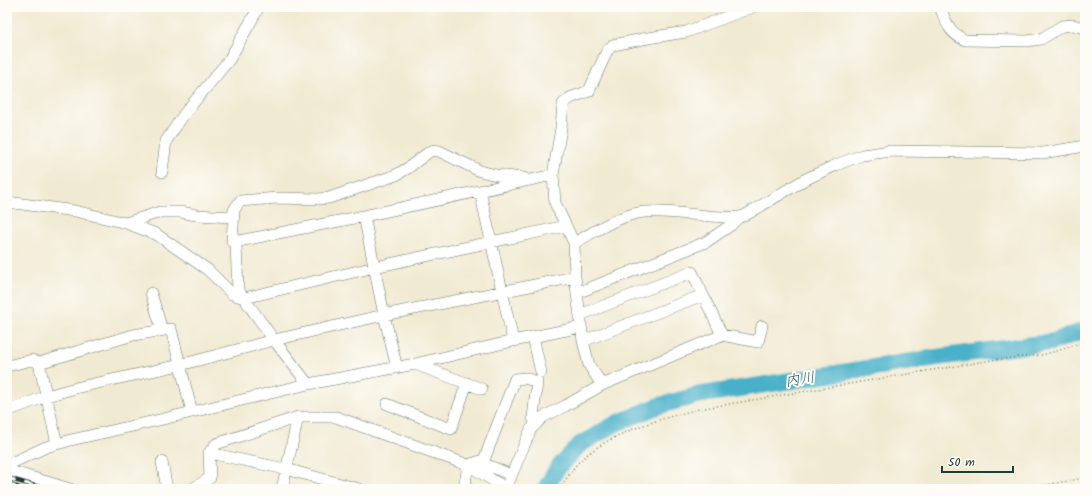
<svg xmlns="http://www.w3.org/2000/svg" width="1092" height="496" font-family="Kalam,'Klee One',sans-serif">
	<rect width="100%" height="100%" fill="#fdfcf7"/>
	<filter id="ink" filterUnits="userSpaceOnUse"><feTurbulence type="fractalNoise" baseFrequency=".025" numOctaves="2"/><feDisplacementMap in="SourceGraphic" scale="8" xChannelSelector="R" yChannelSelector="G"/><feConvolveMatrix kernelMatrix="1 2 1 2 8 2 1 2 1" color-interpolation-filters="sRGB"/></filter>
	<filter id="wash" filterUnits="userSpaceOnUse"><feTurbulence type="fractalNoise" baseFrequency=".012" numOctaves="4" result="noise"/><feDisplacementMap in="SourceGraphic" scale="16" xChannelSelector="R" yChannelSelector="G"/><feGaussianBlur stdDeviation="0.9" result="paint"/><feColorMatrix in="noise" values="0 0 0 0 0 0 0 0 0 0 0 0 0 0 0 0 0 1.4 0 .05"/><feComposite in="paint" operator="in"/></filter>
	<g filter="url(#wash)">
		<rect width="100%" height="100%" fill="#f1ead2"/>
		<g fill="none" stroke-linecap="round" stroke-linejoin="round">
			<path stroke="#4ab0c9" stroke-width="17" d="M545,489l12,-20 22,-24 38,-22 41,-17 41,-11 234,-37 119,-16 33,-12"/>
		</g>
	</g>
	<g filter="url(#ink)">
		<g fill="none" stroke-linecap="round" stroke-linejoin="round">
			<g stroke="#687a6b" stroke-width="12">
				<path id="minor" d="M940,7c6,15 9,26 25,33l62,1 14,-2 21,-13 11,-1 12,3
					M162,172l4,-31 18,-27 45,-54 30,-53
					M480,191l33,150
					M7,202l68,9 51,12 30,11 52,36 24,24 12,4 131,-31 191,-41
					M364,216l20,99 13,53
					M126,223l34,-11h21l15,3 37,2
					M574,243c22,-12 45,-28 70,-31 26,-2 53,4 79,5 8,0 14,1 21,-1l60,-36 32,-15 26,-10 29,-4 152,2 42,-7
					M236,245l-4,-4 2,-31 6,-9 37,-3 41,1 11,-1 67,-23 12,-7 21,-16 5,-2 5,1 41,20 16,4 28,3
					M151,293l11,37
					M577,293l129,-51 25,-17 8,-8
					M580,315l112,-43 30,63
					M533,337l8,35
					M583,341l120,-46
					M415,364l67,25
					M7,366l25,-6 7,3
					M308,384l-34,-44 -36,-50 -2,-45 3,-4 125,-25 189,-41
					M602,385l-13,-20 -6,-24 -8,-64 -1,-34 -19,-40 -2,-28 8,-47 2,-24 7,-6 19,-7 18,-40 6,-6 35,-7 38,-6 67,-25
					M387,404l64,25 16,-46
					M7,411l40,-15 28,-8 105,-23 94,-25 110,-25 191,-38
					M57,444l-18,-81 94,-28 38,-6 21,83
					M209,453l77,16 73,20
					M162,462l5,27
					M480,462l31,13
					M7,465l39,-18 25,-7 88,-20 149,-36 107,-20 98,-23 68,-14
					M7,470l63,19
					M506,488l25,-59 12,-12 22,-11 37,-21 120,-50 36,7 4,-16
					M192,489l18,-11 -1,-25 7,-9 82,-27h38l132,48 39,24
					M282,489l16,-72
					M464,489l4,-24 16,-5 31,-81 10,-1 12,4 -4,36 3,6"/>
			</g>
			<path stroke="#687a6b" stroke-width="1.5" stroke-dasharray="1 3" stroke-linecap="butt" d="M560,489c5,-8 11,-18 17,-25 30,-31 82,-45 122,-55l293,-49 49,-5 16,-4 24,-8
				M1022,489l63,-11"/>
			<use href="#minor" stroke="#fff" stroke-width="11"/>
			<g stroke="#1f3d34" stroke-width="4.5">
				<path id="rail" d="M7,478l39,11
					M7,483l15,6"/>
			</g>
			<use href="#rail" stroke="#fdfcf7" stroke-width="3" stroke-dasharray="9" stroke-linecap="butt"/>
		</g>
	</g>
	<g text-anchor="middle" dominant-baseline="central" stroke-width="4" stroke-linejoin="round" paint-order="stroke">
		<g font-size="15" font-style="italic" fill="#2c6061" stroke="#fdfcf7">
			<text transform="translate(800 380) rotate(-9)">内川</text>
		</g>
	</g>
	<rect width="1092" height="496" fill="none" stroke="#fdfcf7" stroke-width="24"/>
	<path d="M942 466v6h71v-6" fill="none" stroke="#1f3d34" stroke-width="2"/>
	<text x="948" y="466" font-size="12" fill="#1f3d34" stroke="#fdfcf7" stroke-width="3" paint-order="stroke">50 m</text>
</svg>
